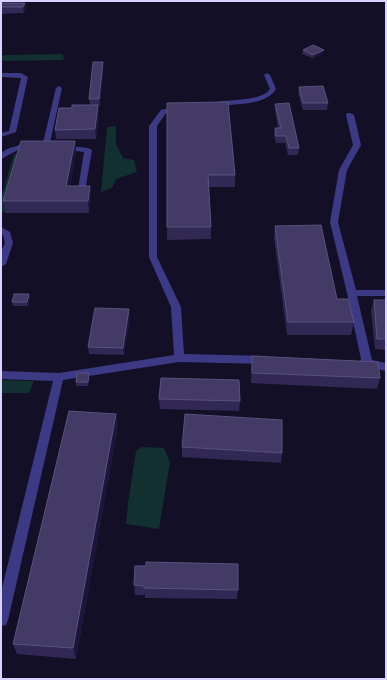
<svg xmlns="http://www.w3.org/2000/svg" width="387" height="680" font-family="'Golos Text',sans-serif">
	<rect width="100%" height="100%" fill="#130f26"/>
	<path fill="#12302f" d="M63,54l1,6 -63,1v-5l5,-1z
		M116,126v18l7,14 11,2 3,12 -21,7 -4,9 -11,4 6,-65z
		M23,153l-17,60 -5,-2v-13l13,-44z
		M1,380l33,1 -5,12h-28z
		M142,447l22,1 6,14 -11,67 -33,-5 2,-21 8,-52z"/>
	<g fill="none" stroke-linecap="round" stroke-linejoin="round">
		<path fill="#3d3a85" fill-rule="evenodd" d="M1,73h20l7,4 -12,55 -15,5v-4l8,-2 12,-53 -20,-1z
			M267,73l3,2 6,14c-10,17 -43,15 -61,17l-4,-2 4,-2c14,-2 47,-1 55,-13l-6,-14z
			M59,86l3,2 -13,59 -31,3 -17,9v-6c12,-9 27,-9 42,-10l13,-55z
			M181,105l4,2 -1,2 -18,4 -9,13v131l24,50 3,47 81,2 4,1 1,3 -1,3 -4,1 -86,-2 -116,18 -55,240 -2,5 -5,1v-34l52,-211 -52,-2v-8l58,2 115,-18 -3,-48 -22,-50v-131l12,-16z
			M347,113h3l4,2 7,30 -14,25 -9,52 18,68h30v6h-29l15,64 14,3v8l-25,-6 -1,-3 1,-3 -14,-66 -17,-71 9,-52 14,-25 -7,-30z
			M60,145l28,3 4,2 -8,47h-6l-1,-2 7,-43 -24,-3z
			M1,227l9,5 3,11 -7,21 -5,3v-15l4,-9 -2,-8 -2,-1z"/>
	</g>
	<path fill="#312854" d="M1,3h24l1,6 -2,4 -23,1z
		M303,50l20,3 -10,5 -11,-4z
		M103,62v7l-3,37h-2l1,9 -3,24h-40l-1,-9 17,-22 18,-3 -1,-6z
		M299,87l29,16 -1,7h-24l-5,-17z
		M167,103l68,72v12h-26l2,40v12l-44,1z
		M275,104l24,44 -1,7h-10l-3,-12h-9l-2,-8 1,-7h3l-3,-18z
		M75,141l1,12 -6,33h20l1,12 -2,15h-83l-3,-12z
		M275,226l62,73 17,23 -3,13h-64l-13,-97z
		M29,294l1,4 -2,8h-15l-1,-4z
		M374,300h12v50l-11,-1 -4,-39z
		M130,317l-6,38 -35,-1 -1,-7z
		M252,356l128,22 -3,11 -126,-6z
		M90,377l-2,9h-12v-4z
		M159,399l81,2 -1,10 -79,-2z
		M116,414l2,12 -42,233 -59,-5 -4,-10z
		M182,447l100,6 -1,10 -99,-6z
		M134,585l104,5 -1,9 -92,-1v-3h-10z"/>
	<path fill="#1d163a" d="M25,3l1,6 -2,4 -1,-6z
		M324,50l-1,3 -10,5v-3z
		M103,62v7l-3,37 -1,-7z
		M98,105l1,10 -3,24 -1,-10z
		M75,141l1,12 -8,45 -2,-12z
		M90,186l1,12 -2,15 -1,-12z
		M29,294l1,4 -2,8 -1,-4z
		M129,309l1,8 -6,38 -1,-7z
		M89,373l1,4 -2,9v-4z
		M116,414l2,12 -42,233 -3,-11z"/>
	<path fill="#433a66" stroke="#5a527e" d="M1,3h24l-2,4h-22z
		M313,45l11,5 -11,5 -10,-5z
		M93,62h10l-4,37h-10z
		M323,86l5,17h-25l-4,-16z
		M228,102l7,73h-27l3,52h-44v-124z
		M289,103l10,45h-10l-3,-12h-10l-1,-8h6l-6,-24z
		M72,105h26l-3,24 -40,1 4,-22h13z
		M21,141h54l-9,45h24l-2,15h-85z
		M321,225l16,74h11l6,23h-66l-13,-96z
		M14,294h15l-2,8h-15z
		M374,300h12v39h-9z
		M95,308l34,1 -6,39 -35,-1z
		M252,356l126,6 2,16 -128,-5z
		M77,373h12l-1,9h-12z
		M161,378l78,2 1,21 -81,-2z
		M69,411l47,3 -43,234 -60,-4z
		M185,414l97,6v33l-100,-6z
		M146,562l92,2v26l-94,-2v-2l-10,-1 1,-19h11z"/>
	<rect width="387" height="680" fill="none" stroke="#d9d4ff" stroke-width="4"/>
</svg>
